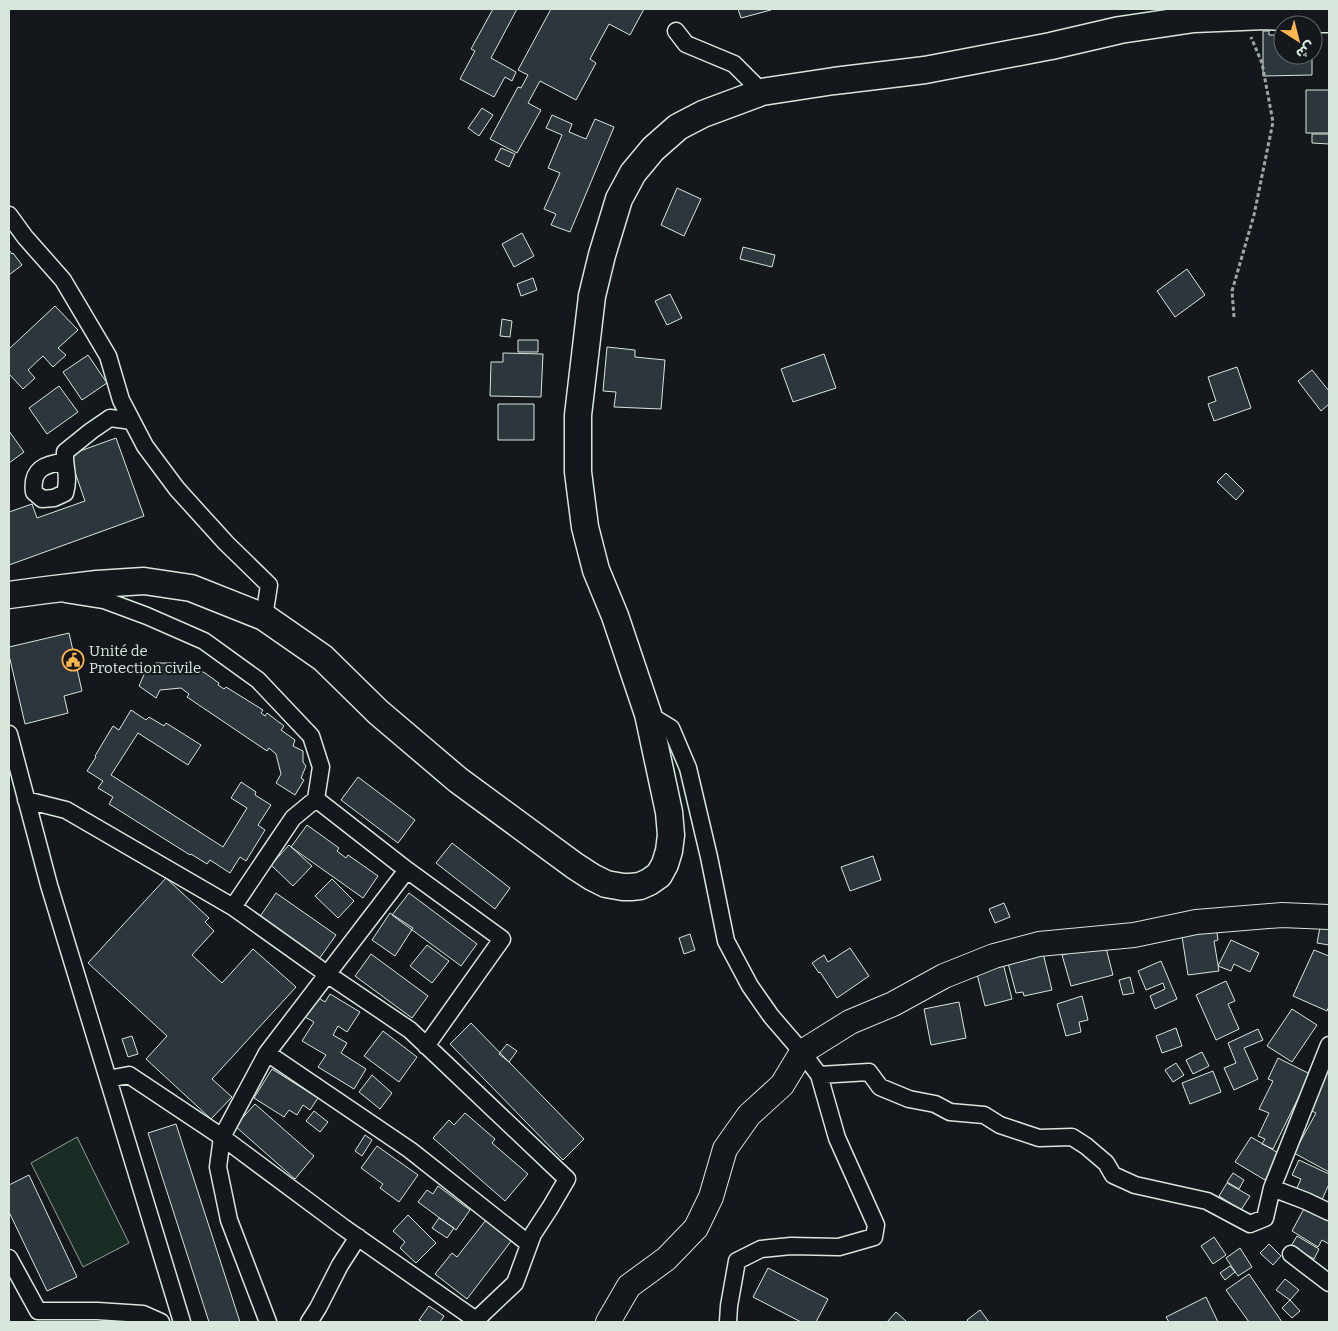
<svg xmlns="http://www.w3.org/2000/svg" width="1338" height="1331" font-family="Bitter,'Noto Sans Arabic',serif">
	<rect width="100%" height="100%" fill="#14181c"/>
	<path fill="#1a2d24" stroke="#939e99" d="M77,1137l52,106 -46,24 -52,-104z"/>
	<path fill="#2c363c" stroke="#d8e6dc" d="M493,9h24l-26,49 25,14 -4,9 -7,-4 -11,20 -34,-18 15,-28 -4,-2z
		M551,9h93l-14,26 -21,-11 -19,35 6,4 -20,37 -36,-19 -12,22 13,7 -24,43 -27,-14 28,-52 3,1 7,-13 -10,-5z
		M738,9h32l1,1 -30,8z
		M1263,31h6v4h14v20h29v20l-49,1z
		M1306,90h23v43h-23z
		M482,108l11,7 -14,21 -11,-8z
		M552,115l20,9 -3,8 17,7 9,-20 19,8 -44,105 -19,-7 5,-11 -12,-5 16,-36 -12,-5 14,-33 -16,-7z
		M1312,134h17v10l-17,-1z
		M501,148l14,6 -6,13 -14,-7z
		M677,188l24,11 -17,37 -23,-11z
		M522,233l12,23 -20,11 -12,-23z
		M743,247l32,8 -3,12 -32,-8z
		M9,250l3,4 1,-1 9,12 -13,10z
		M1187,269l18,26 -30,22 -18,-26z
		M533,278l4,12 -16,6 -4,-12z
		M670,294l12,24 -15,7 -12,-24z
		M55,306l23,24 -20,18 8,7 -13,12 -10,-11 -15,14 7,8 -12,11 -14,-15v-25z
		M502,319l10,2 -2,16 -10,-1z
		M518,340h20v12h-20z
		M607,347l28,3v7l30,3 -4,49 -47,-2 2,-15 -13,-1z
		M503,353l40,1 -2,43 -51,-1 1,-34h12z
		M824,354l12,34 -43,14 -12,-33z
		M88,355l19,28 -25,17 -19,-28z
		M1237,367l14,41 -37,13 -6,-17 8,-3 -8,-24z
		M1312,370l17,21v13l-8,7 -23,-30z
		M59,386l19,26 -31,22 -18,-26z
		M498,404h36v36h-36z
		M9,431l15,21 -15,11z
		M116,438l28,78 -135,49v-53l23,-8 5,14 48,-17 -16,-46z
		M1226,473l18,18 -8,9 -19,-18z
		M69,633l13,58 -18,5 4,17 -43,11 -16,-69v-8z
		M156,663h21l5,7 5,-5 18,8 14,10 -1,2 6,4 2,-2 37,23 -2,3 4,3 2,-3 17,13 -3,4 14,10 -2,6 10,5v11l3,4 -5,12 3,2 -9,15 -19,-12 5,-9 -5,-20 -7,-6 -2,3 -80,-54 2,-3 -8,-6 -21,2 -4,8 -17,-12 7,-16 3,2z
		M131,710l15,10 3,-3 15,9 2,-3 35,22 -13,20 -50,-32 -27,42 112,72 24,-39 -16,-10 10,-16 15,10 -1,3 16,10 -13,20 7,5 -19,31 -6,-4 -10,16 -20,-13 -3,4 -16,-10 -1,1 -81,-51 4,-7 -15,-9 5,-7 -16,-10 9,-14 -1,-1 18,-30 6,4z
		M358,777l57,43 -17,23 -57,-43z
		M307,825l32,23 -2,3 9,7 2,-3 30,21 -15,22 -72,-51z
		M452,843l58,45 -15,21 -59,-46z
		M289,845l23,21 -19,20 -22,-21z
		M873,856l8,24 -31,11 -9,-24z
		M166,878l43,40 -4,4 9,9 -22,24 30,28 31,-34 43,38 -84,92 20,18 -21,22 -65,-60 21,-23 -79,-73z
		M332,879l22,22 -16,17 -23,-22z
		M276,893l60,42 -17,24 -60,-41z
		M409,893l68,51 -16,22 -69,-51z
		M1004,903l6,14 -15,6 -6,-14z
		M390,913l23,15 -18,28 -23,-16z
		M1216,925l2,15 -4,1 5,30 -31,4 -7,-45z
		M1320,927l9,2v16l-12,-2z
		M690,934l5,16 -11,4 -5,-16z
		M1231,940l28,13 -9,19 -16,-8 -3,7 -13,-5z
		M1105,944l8,31 -42,11 -9,-31z
		M427,945l22,16 -17,22 -22,-17z
		M850,948l19,28 -32,22 -17,-26 -1,1 -7,-10 12,-8 4,7z
		M1314,950l15,6v50l-2,5 -34,-15z
		M1043,953l9,37 -28,6 -1,-4 -7,1 -8,-30z
		M371,954l57,42 -16,22 -57,-42z
		M1161,961l16,38 -22,10 -5,-13 15,-7 -2,-6 -17,7 -8,-19z
		M1003,963l9,36 -27,7 -9,-36z
		M1130,977l4,16 -11,2 -4,-15z
		M1226,981l9,20 -7,3 11,25 -23,11 -20,-45z
		M330,994l30,18 -13,20 -9,-6 -5,9 14,8 -6,10 25,16 -12,20 -36,-22 8,-12 -24,-14 12,-19 -9,-5 12,-20 8,5z
		M1082,996l6,24 -9,2 2,10 -15,4 -9,-32z
		M959,1002l7,36 -35,7 -7,-36z
		M1292,1009l25,16 -25,37 -25,-16z
		M471,1023l113,116 -21,21 -113,-116z
		M1176,1028l6,18 -20,7 -6,-17z
		M1258,1029l5,11 -19,8 14,31 -24,11 -10,-22 12,-5 -8,-20z
		M383,1031l34,26 -18,25 -35,-26z
		M132,1036l6,18 -10,3 -6,-18z
		M507,1044l10,7 -8,11 -10,-8z
		M1202,1052l7,14 -16,8 -7,-14z
		M1278,1058l32,16 -37,75 -11,-5 3,-5 -7,-3 11,-23 -10,-4 14,-28 -5,-2z
		M1176,1063l8,12 -11,7 -8,-12z
		M1329,1068v104l-35,-19 22,-40 -8,-4z
		M272,1069l46,29 -8,12 -7,-5 -6,10 -8,-5 -5,7 -30,-19z
		M1213,1071l8,21 -31,12 -8,-21z
		M372,1075l20,18 -12,16 -21,-17z
		M255,1104l59,52 -19,23 -60,-53z
		M314,1111l14,11 -8,10 -14,-11z
		M465,1113l30,26 -3,4 36,31 -23,27 -72,-63 16,-18 5,5z
		M176,1124l64,198h-31l-61,-189z
		M365,1135l7,5 -10,16 -7,-5z
		M1251,1137l29,17 -15,26 -30,-18z
		M377,1146l41,29 -19,27 -19,-14 3,-4 -22,-16z
		M1299,1160l30,14v10l-8,18 -25,-12 5,-11 -9,-4z
		M1233,1173l11,7 -5,9 -12,-7z
		M29,1175l48,102 -30,14 -38,-79v-27z
		M1227,1183l23,13 -9,14 -22,-14z
		M438,1186l32,24 -14,20 -38,-28 9,-12 6,4z
		M1307,1203l22,13v28l-7,-4 -4,7 -26,-16z
		M408,1215l28,28 -20,20 -16,-15 5,-6 -12,-11z
		M439,1218l15,10 -7,10 -15,-10z
		M486,1220l26,20 -45,59 -32,-25 17,-21 5,4z
		M1297,1236l22,13 -5,10 -23,-13z
		M1214,1237l12,18 -13,9 -12,-18z
		M1269,1244l12,12 -8,9 -13,-12z
		M1240,1248l12,19 -14,9 -12,-18z
		M1230,1266l5,6 -10,8 -5,-7z
		M768,1268l60,31 -12,23h-15l-48,-25z
		M1249,1274l33,48h-33l-23,-32z
		M1285,1279l14,11 -9,10 -14,-10z
		M1206,1297l12,25h-49l-3,-5z
		M1290,1300l10,11 -8,7 -10,-10z
		M429,1306l15,10 -4,6h-17l-4,-2z
		M980,1310l9,12h-20l-2,-2z
		M896,1312l11,10h-20z"/>
	<g fill="none" stroke-linecap="round" stroke-linejoin="round">
		<g stroke="#d8e6dc" stroke-width="19">
			<path id="street" d="M676,31l10,13 48,20 28,28
				M9,215l16,22 38,43 45,76 13,44 24,46 32,43 49,54 43,42 -5,32
				M64,462c-19,2 -33,7 -30,30l8,7 12,-1 11,-5c5,-17 -1,-25 0,-41l26,-21 19,-13 22,3
				M66,594l38,6 43,16 57,25 54,39 53,56 10,31 -5,32 -23,19 -60,89
				M648,714l23,14 17,40 21,89 17,84 24,45 21,30 31,36 17,23 50,-3 11,15 29,12 26,5 15,8 34,3 16,10 39,13 33,-1 14,9 20,17 7,12 22,10 72,16 43,23 15,-6 7,-30 57,-143
				M9,734l40,151 133,437
				M316,799l91,71 95,69 -76,107
				M26,800l40,10 167,97 94,67 83,56 157,149 -17,29 -17,26 -18,49 -39,37 -133,-93 -121,-90 -93,-62 -21,4
				M267,1053l143,97 119,94
				M1272,1188l34,13 23,11
				M1291,1254l38,29
				M9,1258l29,53h59l46,3 18,8
				M268,1322l-39,-102 -11,-53 4,-30 45,-84 140,-183
				M309,1322l9,-14 22,-43 18,-28
				M728,1322l1,-16 8,-45 24,-12 30,-3 48,1 35,-10 2,-12 -39,-87 -18,-63"/>
		</g>
		<g stroke="#d8e6dc" stroke-width="26">
			<path id="secondary" d="M608,1322l21,-36 37,-27 30,-31 15,-31 14,-48 24,-34 33,-30 20,-33 48,-30 43,-18 51,-28 50,-20 45,-12 95,-9 62,-13 86,-7 47,2"/>
		</g>
		<g stroke="#d8e6dc" stroke-width="29">
			<path id="primary" d="M9,595l37,-5 51,-6 47,-3 47,7 73,29 59,41 55,54 80,68 117,86 17,11 14,7 17,3h8l9,-1 9,-4 10,-7 6,-11 4,-13 2,-16 -2,-23 -21,-98 -33,-98 -19,-46 -11,-43 -7,-55v-57l14,-119 10,-41 17,-56 14,-26 20,-24 25,-22 25,-13 59,-22 72,-11 91,-11 126,-24 69,-16 74,-11 71,-3 45,3h19"/>
		</g>
		<path stroke="#9da8a2" stroke-width="3" stroke-dasharray="4 2.5" stroke-linecap="butt" d="M1234,317l-2,-26 22,-76 19,-93 -11,-59 -11,-26"/>
		<use href="#street" stroke="#14181c" stroke-width="16"/>
		<use href="#secondary" stroke="#14181c" stroke-width="24"/>
		<use href="#primary" stroke="#14181c" stroke-width="26"/>
	</g>
	<defs>
		<g id="civic-ring" transform="scale(1.125)"><circle r="9.5" fill="#14181c" stroke="#ffb74d" stroke-width="1.5"/><path d="M-.6-6.5H3V-4.5H.6V-3L4-1V1h2V6H-6V1h2V-1L-.6-3ZM-1.2 2.5V6h2.4V2.5Z" fill="#ffb74d"/></g>
	</defs>
	<g fill-rule="evenodd">
		<use href="#civic-ring" x="73" y="660"/>
	</g>
	<g text-anchor="middle" dominant-baseline="central" stroke-width="4" stroke-linejoin="round" paint-order="stroke">
		<g font-size="15" fill="#d8e6dc" stroke="#14181c" text-anchor="start">
			<text x="89" y="651">Unité de<tspan x="89" dy="17">Protection civile</tspan></text>
		</g>
	</g>
	<rect width="1338" height="1331" fill="none" stroke="#d8e6dc" stroke-width="20"/>
	<g transform="translate(1298 40) rotate(144)"><circle r="24" fill="#14181c" stroke="#626a69"/>
	<path d="M0-4L9 19L0 12L-9 19Z" fill="#ffb74d"/>
	<text y="-8" font-size="14" font-weight="bold" text-anchor="middle" fill="#d8e6dc">ش</text>
	</g>
</svg>
